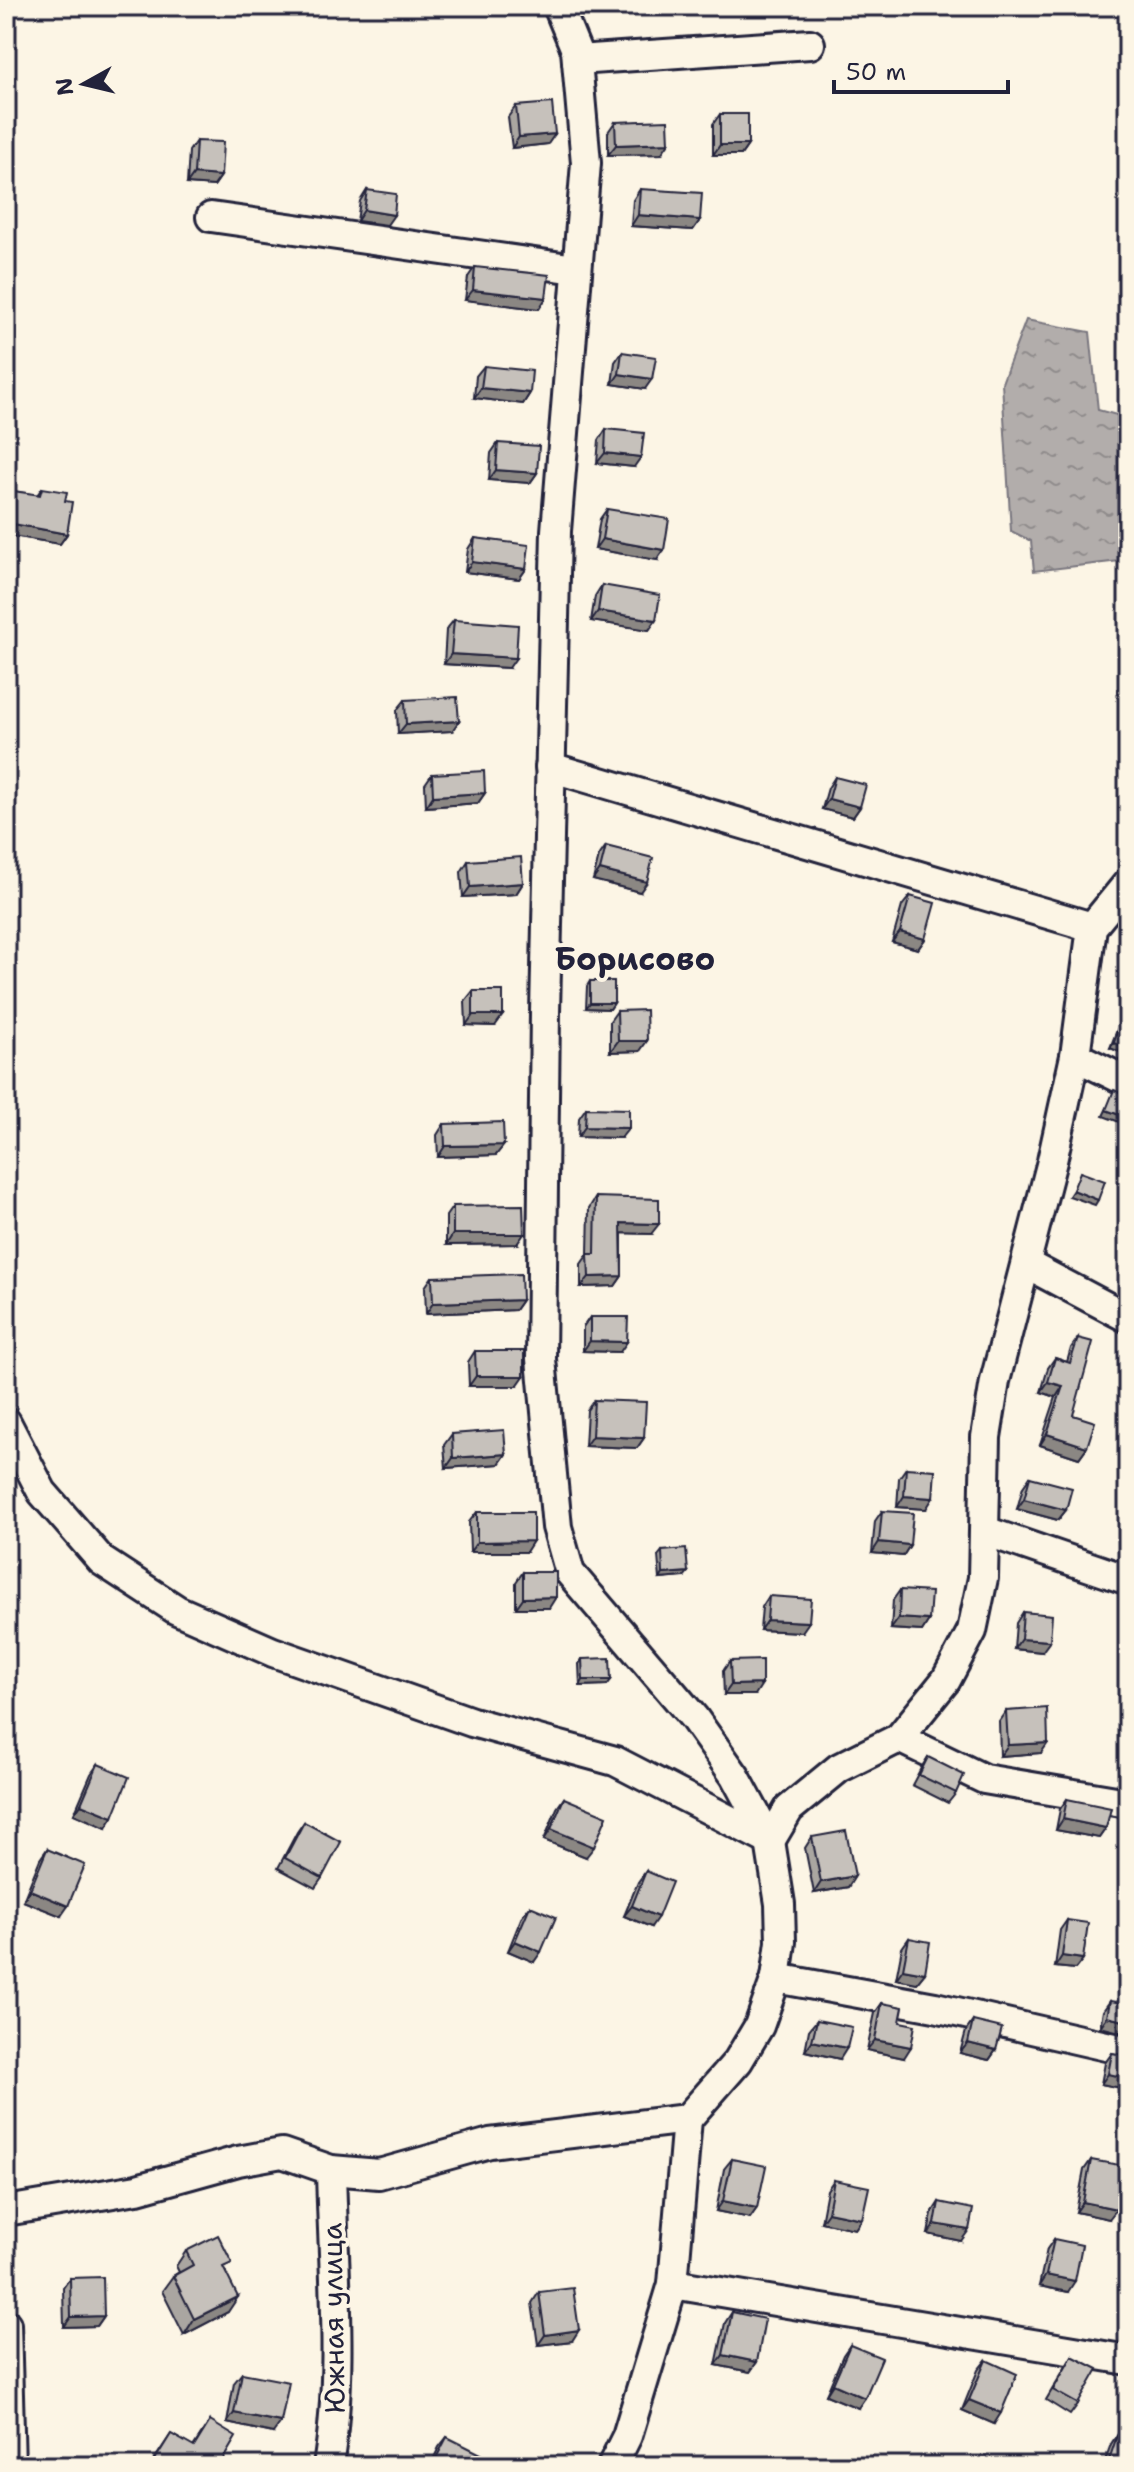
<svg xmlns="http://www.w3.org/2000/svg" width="1134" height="2472" font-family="'Shantell Sans',sans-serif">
	<defs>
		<pattern id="water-ripples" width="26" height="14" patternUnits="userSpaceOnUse" patternTransform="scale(2)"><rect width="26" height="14" fill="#b2adab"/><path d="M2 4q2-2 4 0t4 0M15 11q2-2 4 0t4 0" fill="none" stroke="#908c8c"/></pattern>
	</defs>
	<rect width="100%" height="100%" fill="#fcf5e5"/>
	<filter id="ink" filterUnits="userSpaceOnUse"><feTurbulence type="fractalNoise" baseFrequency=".0125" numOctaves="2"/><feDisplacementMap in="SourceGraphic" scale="16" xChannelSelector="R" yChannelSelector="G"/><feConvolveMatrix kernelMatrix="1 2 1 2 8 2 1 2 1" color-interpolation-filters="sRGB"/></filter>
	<g filter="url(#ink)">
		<polygon fill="url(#water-ripples)" stroke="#78757e" stroke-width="2" points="1026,320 1090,332 1098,410 1128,418 1128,560 1034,571 1031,541 1011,531 1002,383"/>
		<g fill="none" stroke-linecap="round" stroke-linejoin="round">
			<g stroke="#22223b" stroke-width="34">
				<g id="minor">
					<polyline points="577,60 810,44"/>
					<polyline points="211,217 576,269"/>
					<polyline points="550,767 1092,927"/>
					<polyline points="1075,1056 1128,1082"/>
					<polyline points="1026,1264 1128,1318"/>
					<polyline points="6,1422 42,1492 102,1561 177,1610 273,1652 472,1722 615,1761 770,1841 789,1809 839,1768 899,1738 946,1680 972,1631 983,1578 986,1437 995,1381 1052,1161 1075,1056 1092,927 1128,883"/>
					<polyline points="985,1531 1128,1580"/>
					<polyline points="899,1738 984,1779 1128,1803"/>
					<polyline points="776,1978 935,2007 1128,2051"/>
					<polyline points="6,2211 137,2189 238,2161 282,2153 331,2170 379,2174 490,2143 687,2119 738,2061 759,2026 776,1978 781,1942 780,1904 770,1841 735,1776 694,1718 570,1573 557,1527 541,1359 545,1012 556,531 586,163 576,50 558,6"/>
					<polyline points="673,2284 1128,2360"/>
					<polyline points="6,2324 10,2466"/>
					<path d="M328,2466C344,2370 333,2268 331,2170"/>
					<polyline points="612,2466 627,2436 673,2284 687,2119"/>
				</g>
			</g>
			<use href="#minor" stroke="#fcf5e5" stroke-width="28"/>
		</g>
		<g fill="#aaa6a1" stroke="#22223b" stroke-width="2">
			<polygon points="516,106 548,144 512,148 508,117"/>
			<polygon points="720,114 748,145 741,155 713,155 713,124"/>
			<polygon points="615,122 661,154 608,155 608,132"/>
			<polygon points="196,141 221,176 214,186 187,184 189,151"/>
			<polygon points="640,189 700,220 693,230 631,226 633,200"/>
			<polygon points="367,190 387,225 357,221 360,201"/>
			<polygon points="475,267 546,298 539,309 465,300 468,277"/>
			<polygon points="622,352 645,389 612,384 615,362"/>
			<polygon points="484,366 530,393 523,404 474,398 476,376"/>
			<polygon points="606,429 634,467 597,463 599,440"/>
			<polygon points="498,443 537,473 530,483 489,480 491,453"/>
			<polygon points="42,488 65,501 67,534 60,544 6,535 6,501 13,491 37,495"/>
			<polygon points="607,509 657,560 595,549 600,519"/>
			<polygon points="475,538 526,569 519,579 465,572 468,549"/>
			<polygon points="602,585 656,620 649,630 591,621 595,596"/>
			<polygon points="454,620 509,668 444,664 446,630"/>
			<polygon points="405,700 452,731 398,734 397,710"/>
			<polygon points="432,774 485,793 478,803 426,807 425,784"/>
			<polygon points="835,777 860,807 853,817 822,809 828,788"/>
			<polygon points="606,846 640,892 593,880 599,856"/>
			<polygon points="468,861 523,883 516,894 463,897 461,872"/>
			<polygon points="910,896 925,939 918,949 892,942 902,906"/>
			<polygon points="590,981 614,1003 610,1009 586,1008 587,986"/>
			<polygon points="473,991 495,1026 466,1025 465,1001"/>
			<polygon points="617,1011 640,1051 610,1052 610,1021"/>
			<polygon points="1123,1017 1128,1018 1128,1055 1110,1048 1120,1022"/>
			<polygon points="586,1108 621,1138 578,1137 579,1118"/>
			<polygon points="444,1124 504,1145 496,1155 438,1157 437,1135"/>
			<polygon points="596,1197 651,1234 622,1233 622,1276 615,1286 581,1287 581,1264 588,1254 589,1208"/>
			<polygon points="453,1206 517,1244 446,1245 446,1216"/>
			<polygon points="432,1277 522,1300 515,1310 426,1314 425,1287"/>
			<polygon points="590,1317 620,1352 583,1351 583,1327"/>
			<polygon points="1078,1338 1073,1415 1087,1447 1079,1458 1040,1445 1056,1397 1041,1392 1048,1368 1055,1358 1067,1362 1071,1348"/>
			<polygon points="1128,1340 1128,1354 1122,1351"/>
			<polygon points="475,1351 517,1386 469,1386 468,1362"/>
			<polygon points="594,1400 644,1438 637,1448 585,1446 587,1410"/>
			<polygon points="452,1434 506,1454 499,1464 446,1468 444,1445"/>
			<polygon points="906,1468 926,1509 897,1507 899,1478"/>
			<polygon points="1030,1477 1066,1510 1058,1520 1017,1509 1023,1487"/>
			<polygon points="882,1511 910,1545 903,1556 872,1553 875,1521"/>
			<polygon points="477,1512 526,1552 470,1552 469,1522"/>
			<polygon points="662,1551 684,1577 660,1579 658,1556"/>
			<polygon points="523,1572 549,1608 516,1608 516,1582"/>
			<polygon points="900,1590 929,1620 922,1631 891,1629 893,1600"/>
			<polygon points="769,1596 802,1632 760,1630 762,1607"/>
			<polygon points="1023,1612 1042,1652 1014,1649 1016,1623"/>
			<polygon points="582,1659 611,1680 607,1685 580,1686 579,1664"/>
			<polygon points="730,1661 755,1695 724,1695 723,1671"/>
			<polygon points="1006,1711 1041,1753 1000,1756 999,1721"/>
			<polygon points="928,1757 956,1793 948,1803 912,1785 921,1768"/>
			<polygon points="98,1764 106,1828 74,1814 91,1774"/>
			<polygon points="564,1798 586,1857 544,1840 557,1808"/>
			<polygon points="1067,1799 1106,1828 1099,1838 1056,1830 1060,1809"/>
			<polygon points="304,1822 322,1878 315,1888 278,1868 297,1832"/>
			<polygon points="812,1837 855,1876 848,1887 814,1893 805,1848"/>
			<polygon points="47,1849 61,1916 23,1901 40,1859"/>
			<polygon points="646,1871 651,1927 624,1916 638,1882"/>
			<polygon points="530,1906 534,1962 508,1951 522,1916"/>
			<polygon points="1067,1920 1083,1959 1075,1969 1055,1967 1060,1930"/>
			<polygon points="909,1938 925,1973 917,1983 896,1979 902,1948"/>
			<polygon points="1110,2001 1124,2033 1100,2027 1103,2011"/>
			<polygon points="882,2003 904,2058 867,2050 875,2013"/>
			<polygon points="817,2020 840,2059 805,2051 809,2030"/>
			<polygon points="973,2021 996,2050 989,2060 960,2053 966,2031"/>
			<polygon points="1112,2053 1128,2056 1128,2086 1126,2089 1101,2084 1105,2063"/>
			<polygon points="732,2159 757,2208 750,2218 716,2211 724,2169"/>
			<polygon points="1091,2160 1109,2219 1076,2212 1084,2170"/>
			<polygon points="834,2180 862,2219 855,2229 821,2222 827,2190"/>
			<polygon points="939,2202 961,2241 928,2234 932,2213"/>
			<polygon points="1054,2239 1068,2292 1039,2286 1047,2249"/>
			<polygon points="186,2251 226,2272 228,2312 184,2335 162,2291 173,2276 179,2272 176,2266"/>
			<polygon points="70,2278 104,2316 97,2326 64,2327 63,2288"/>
			<polygon points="539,2292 572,2341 538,2345 532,2303"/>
			<polygon points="732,2312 757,2362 750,2372 716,2365 725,2323"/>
			<polygon points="850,2345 858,2408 826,2395 843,2355"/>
			<polygon points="1072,2356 1078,2404 1070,2415 1046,2400"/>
			<polygon points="986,2360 994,2424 962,2410 978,2370"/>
			<polygon points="242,2373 273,2433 227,2423 234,2383"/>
			<polygon points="210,2421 219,2466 150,2466 171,2434 193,2447"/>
			<polygon points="1118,2433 1128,2466 1103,2466 1111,2444"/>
			<polygon points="447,2437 480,2466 430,2466 439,2447"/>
		</g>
		<g fill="#8b8783" stroke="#22223b" stroke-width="2">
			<polygon points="555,134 548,144 512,148 519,137"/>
			<polygon points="669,143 661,154 608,155 616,145"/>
			<polygon points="720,145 748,145 741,155 713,155"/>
			<polygon points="194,174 221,176 214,186 187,184"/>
			<polygon points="364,210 394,215 387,225 357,221"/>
			<polygon points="638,215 700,220 693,230 631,226"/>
			<polygon points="473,290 546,298 539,309 465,300"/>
			<polygon points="619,374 652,379 645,389 612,384"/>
			<polygon points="481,388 530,393 523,404 474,398"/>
			<polygon points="605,453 641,457 634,467 597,463"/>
			<polygon points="496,470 537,473 530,483 489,480"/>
			<polygon points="8,523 67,534 60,544 6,535 6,526"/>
			<polygon points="602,539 664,550 657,560 595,549"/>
			<polygon points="472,562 526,569 519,579 465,572"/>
			<polygon points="598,611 656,620 649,630 591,621"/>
			<polygon points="451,654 516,658 509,668 444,664"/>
			<polygon points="459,721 452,731 398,734 406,724"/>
			<polygon points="485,793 478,803 426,807 433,796"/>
			<polygon points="829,799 860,807 853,817 822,809"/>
			<polygon points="600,870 647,882 640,892 593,880"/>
			<polygon points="523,883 516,894 463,897 470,887"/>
			<polygon points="900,932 925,939 918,949 892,942"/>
			<polygon points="590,1003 614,1003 610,1009 586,1008"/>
			<polygon points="473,1015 503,1015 495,1026 466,1025"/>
			<polygon points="618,1041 647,1041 640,1051 610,1052"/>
			<polygon points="1114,1043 1128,1048 1128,1055 1110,1048"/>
			<polygon points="1106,1110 1128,1118 1128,1120 1125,1124 1103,1116"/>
			<polygon points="585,1127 629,1128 621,1138 578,1137"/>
			<polygon points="504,1145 496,1155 438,1157 445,1146"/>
			<polygon points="1073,1190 1098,1200 1095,1205 1069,1196"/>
			<polygon points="621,1223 659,1224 651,1234 614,1233"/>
			<polygon points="453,1234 524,1234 517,1244 446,1245"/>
			<polygon points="622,1276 615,1286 581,1287 589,1277"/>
			<polygon points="522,1300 515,1310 426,1314 433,1303"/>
			<polygon points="590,1341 627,1342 620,1352 583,1351"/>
			<polygon points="476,1376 524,1376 517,1386 469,1386"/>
			<polygon points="1048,1382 1063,1386 1056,1397 1041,1392"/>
			<polygon points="1047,1434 1087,1447 1079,1458 1040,1445"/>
			<polygon points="592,1436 644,1438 637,1448 585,1446"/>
			<polygon points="506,1454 499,1464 446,1468 453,1458"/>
			<polygon points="904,1496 933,1498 926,1509 897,1507"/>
			<polygon points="1024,1499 1066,1510 1058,1520 1017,1509"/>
			<polygon points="533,1541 526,1552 470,1552 477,1542"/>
			<polygon points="879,1542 910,1545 903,1556 872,1553"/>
			<polygon points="688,1572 684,1577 660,1579 663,1574"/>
			<polygon points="556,1597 549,1608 516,1608 523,1598"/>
			<polygon points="899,1618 929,1620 922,1631 891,1629"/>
			<polygon points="767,1620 809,1622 802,1632 760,1630"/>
			<polygon points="1021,1639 1050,1641 1042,1652 1014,1649"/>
			<polygon points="583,1680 611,1680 607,1685 580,1686"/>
			<polygon points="762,1684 755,1695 724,1695 731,1685"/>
			<polygon points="1048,1743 1041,1753 1000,1756 1008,1745"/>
			<polygon points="81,1804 113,1817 106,1828 74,1814"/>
			<polygon points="1063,1819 1106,1828 1099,1838 1056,1830"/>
			<polygon points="551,1829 594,1847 586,1857 544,1840"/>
			<polygon points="855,1876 848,1887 814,1893 821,1882"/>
			<polygon points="30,1890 68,1906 61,1916 23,1901"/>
			<polygon points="632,1906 658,1917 651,1927 624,1916"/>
			<polygon points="515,1941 541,1952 534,1962 508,1951"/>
			<polygon points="1062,1956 1083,1959 1075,1969 1055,1967"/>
			<polygon points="903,1969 925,1973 917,1983 896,1979"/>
			<polygon points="1107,2017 1128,2022 1128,2027 1124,2033 1100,2027"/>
			<polygon points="875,2040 911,2047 904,2058 867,2050"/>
			<polygon points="812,2041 847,2048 840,2059 805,2051"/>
			<polygon points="968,2043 996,2050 989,2060 960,2053"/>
			<polygon points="1108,2074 1128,2078 1128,2086 1126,2089 1101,2084"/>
			<polygon points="723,2201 757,2208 750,2218 716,2211"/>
			<polygon points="1083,2202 1117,2209 1109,2219 1076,2212"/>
			<polygon points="828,2212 862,2219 855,2229 821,2222"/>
			<polygon points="935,2224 969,2230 961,2241 928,2234"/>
			<polygon points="1046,2275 1075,2281 1068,2292 1039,2286"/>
			<polygon points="238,2297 228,2312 184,2335 194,2319"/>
			<polygon points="104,2316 97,2326 64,2327 71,2317"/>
			<polygon points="579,2330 572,2341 538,2345 545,2335"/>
			<polygon points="723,2355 757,2362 750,2372 716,2365"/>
			<polygon points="833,2384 865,2398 858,2408 826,2395"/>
			<polygon points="969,2400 1001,2413 994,2424 962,2410"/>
			<polygon points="234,2413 281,2422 273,2433 227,2423"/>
		</g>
		<g fill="#c6c1bb" stroke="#22223b" stroke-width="2">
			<polygon points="552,103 555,134 519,137 516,106"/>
			<rect x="720" y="114" width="28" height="31"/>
			<polygon points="668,120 669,143 616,145 615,122"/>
			<polygon points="196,141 223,142 221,176 194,174"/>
			<polygon points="640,189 702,193 700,220 638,215"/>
			<polygon points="367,190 396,194 394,215 364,210"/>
			<polygon points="475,267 549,275 546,298 473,290"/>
			<polygon points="622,352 656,357 652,379 619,374"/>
			<polygon points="484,366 532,371 530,393 481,388"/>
			<polygon points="606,429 644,433 641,457 605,453"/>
			<polygon points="498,443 539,446 537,473 496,470"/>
			<polygon points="42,488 67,492 65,501 72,502 67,534 8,523 13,491 40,495"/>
			<polygon points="607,509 669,519 664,550 602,539"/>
			<polygon points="475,538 529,545 526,569 472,562"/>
			<polygon points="602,585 660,595 656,620 598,611"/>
			<polygon points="454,620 518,625 516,658 451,654"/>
			<polygon points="457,697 459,721 406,724 405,700"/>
			<polygon points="484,771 485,793 433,796 432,774"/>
			<polygon points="835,777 866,785 860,807 829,799"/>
			<polygon points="606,846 653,858 647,882 600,870"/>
			<polygon points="521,857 523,883 470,887 468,861"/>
			<polygon points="910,896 935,903 925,939 900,932"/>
			<rect x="590" y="981" width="24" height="22"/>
			<rect x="473" y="991" width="30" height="24"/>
			<polygon points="646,1010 647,1041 618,1041 617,1011"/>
			<polygon points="1123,1017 1128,1018 1128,1048 1114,1043"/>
			<polygon points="1114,1090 1128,1096 1128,1118 1106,1110"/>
			<polygon points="586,1108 629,1109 629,1128 585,1127"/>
			<polygon points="503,1122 504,1145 445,1146 444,1124"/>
			<polygon points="1080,1172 1105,1181 1098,1200 1073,1190"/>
			<polygon points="596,1197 659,1199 659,1224 621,1223 622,1276 589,1277 588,1254 595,1254"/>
			<polygon points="523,1205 524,1234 453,1234 453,1206"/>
			<polygon points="521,1274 522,1300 433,1303 432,1277"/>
			<polygon points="590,1317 628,1317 627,1342 590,1341"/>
			<polygon points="1078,1338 1093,1342 1073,1415 1095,1422 1087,1447 1047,1434 1063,1386 1048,1382 1055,1358 1070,1363"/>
			<polygon points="475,1351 524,1351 524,1376 476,1376"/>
			<polygon points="594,1400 646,1402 644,1438 592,1436"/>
			<polygon points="504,1430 506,1454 453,1458 452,1434"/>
			<polygon points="906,1468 935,1470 933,1498 904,1496"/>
			<polygon points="1030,1477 1072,1488 1066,1510 1024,1499"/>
			<polygon points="882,1511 913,1513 910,1545 879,1542"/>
			<polygon points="477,1512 533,1512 533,1541 477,1542"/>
			<polygon points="686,1549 688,1572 663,1574 662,1551"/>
			<polygon points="523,1572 556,1572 556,1597 523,1598"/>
			<polygon points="900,1590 931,1592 929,1620 899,1618"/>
			<polygon points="769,1596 811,1599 809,1622 767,1620"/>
			<polygon points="1023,1612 1052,1615 1050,1641 1021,1639"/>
			<polygon points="610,1658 611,1680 583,1680 582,1659"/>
			<polygon points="762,1660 762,1684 731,1685 730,1661"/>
			<polygon points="1047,1708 1048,1743 1008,1745 1006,1711"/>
			<polygon points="928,1757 964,1775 956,1793 919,1775"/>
			<polygon points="98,1764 129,1777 113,1817 81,1804"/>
			<polygon points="564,1798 607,1816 594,1847 551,1829"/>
			<polygon points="1067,1799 1111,1808 1106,1828 1063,1819"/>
			<polygon points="304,1822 341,1842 322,1878 285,1858"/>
			<polygon points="846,1831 855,1876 821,1882 812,1837"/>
			<polygon points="47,1849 85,1865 68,1906 30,1890"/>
			<polygon points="646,1871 672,1882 658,1917 632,1906"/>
			<polygon points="530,1906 556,1917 541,1952 515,1941"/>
			<polygon points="1067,1920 1088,1923 1083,1959 1062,1956"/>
			<polygon points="909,1938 930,1942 925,1973 903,1969"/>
			<polygon points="1110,2001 1128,2004 1128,2022 1107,2017"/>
			<polygon points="882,2003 903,2007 900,2022 915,2025 911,2047 875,2040"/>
			<polygon points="817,2020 852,2027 847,2048 812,2041"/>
			<polygon points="973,2021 1002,2028 996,2050 968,2043"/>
			<polygon points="1112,2053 1128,2056 1128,2078 1108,2074"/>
			<polygon points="732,2159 766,2166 757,2208 723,2201"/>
			<polygon points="1091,2160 1125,2166 1117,2209 1083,2202"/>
			<polygon points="834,2180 869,2187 862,2219 828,2212"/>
			<polygon points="939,2202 973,2209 969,2230 935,2224"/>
			<polygon points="218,2235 232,2263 223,2267 238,2297 194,2319 173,2276 193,2265 186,2251"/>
			<polygon points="1054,2239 1082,2245 1075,2281 1046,2275"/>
			<polygon points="103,2277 104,2316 71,2317 70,2278"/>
			<polygon points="573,2288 579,2330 545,2335 539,2292"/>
			<polygon points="732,2312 765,2319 757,2362 723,2355"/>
			<polygon points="850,2345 882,2358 865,2398 833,2384"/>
			<polygon points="1072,2356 1098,2369 1078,2404 1053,2390"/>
			<polygon points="986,2360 1017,2374 1001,2413 969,2400"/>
			<polygon points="242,2373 289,2382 281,2422 234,2413"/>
			<polygon points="210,2421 236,2437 219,2466 151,2466 171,2434 194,2447"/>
			<polygon points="1118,2433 1128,2437 1128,2466 1107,2466"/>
			<polygon points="447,2437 485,2456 480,2466 432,2466"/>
		</g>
	</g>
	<g text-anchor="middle" stroke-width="8" stroke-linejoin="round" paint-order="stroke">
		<g font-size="28" fill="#22223b" stroke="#fcf5e5">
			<text transform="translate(333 2318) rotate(-91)" y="10">Южная улица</text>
		</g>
		<g font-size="32" font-weight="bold" fill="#22223b" stroke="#fcf5e5">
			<text x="635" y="970">Борисово</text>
		</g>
	</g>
	<rect width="1134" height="2472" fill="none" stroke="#fcf5e5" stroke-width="32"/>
	<rect x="16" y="16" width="1102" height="2440" fill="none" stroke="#22223b" stroke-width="3" filter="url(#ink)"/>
	<g transform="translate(84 84) rotate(262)" stroke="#fcf5e5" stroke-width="6" paint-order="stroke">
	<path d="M0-6L14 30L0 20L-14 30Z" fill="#22223b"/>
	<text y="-12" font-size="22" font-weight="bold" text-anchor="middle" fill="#22223b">N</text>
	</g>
	<path d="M834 80v12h174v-12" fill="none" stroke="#22223b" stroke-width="4"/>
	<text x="846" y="80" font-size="24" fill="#22223b" stroke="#fcf5e5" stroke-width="6" paint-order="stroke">50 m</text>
</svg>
